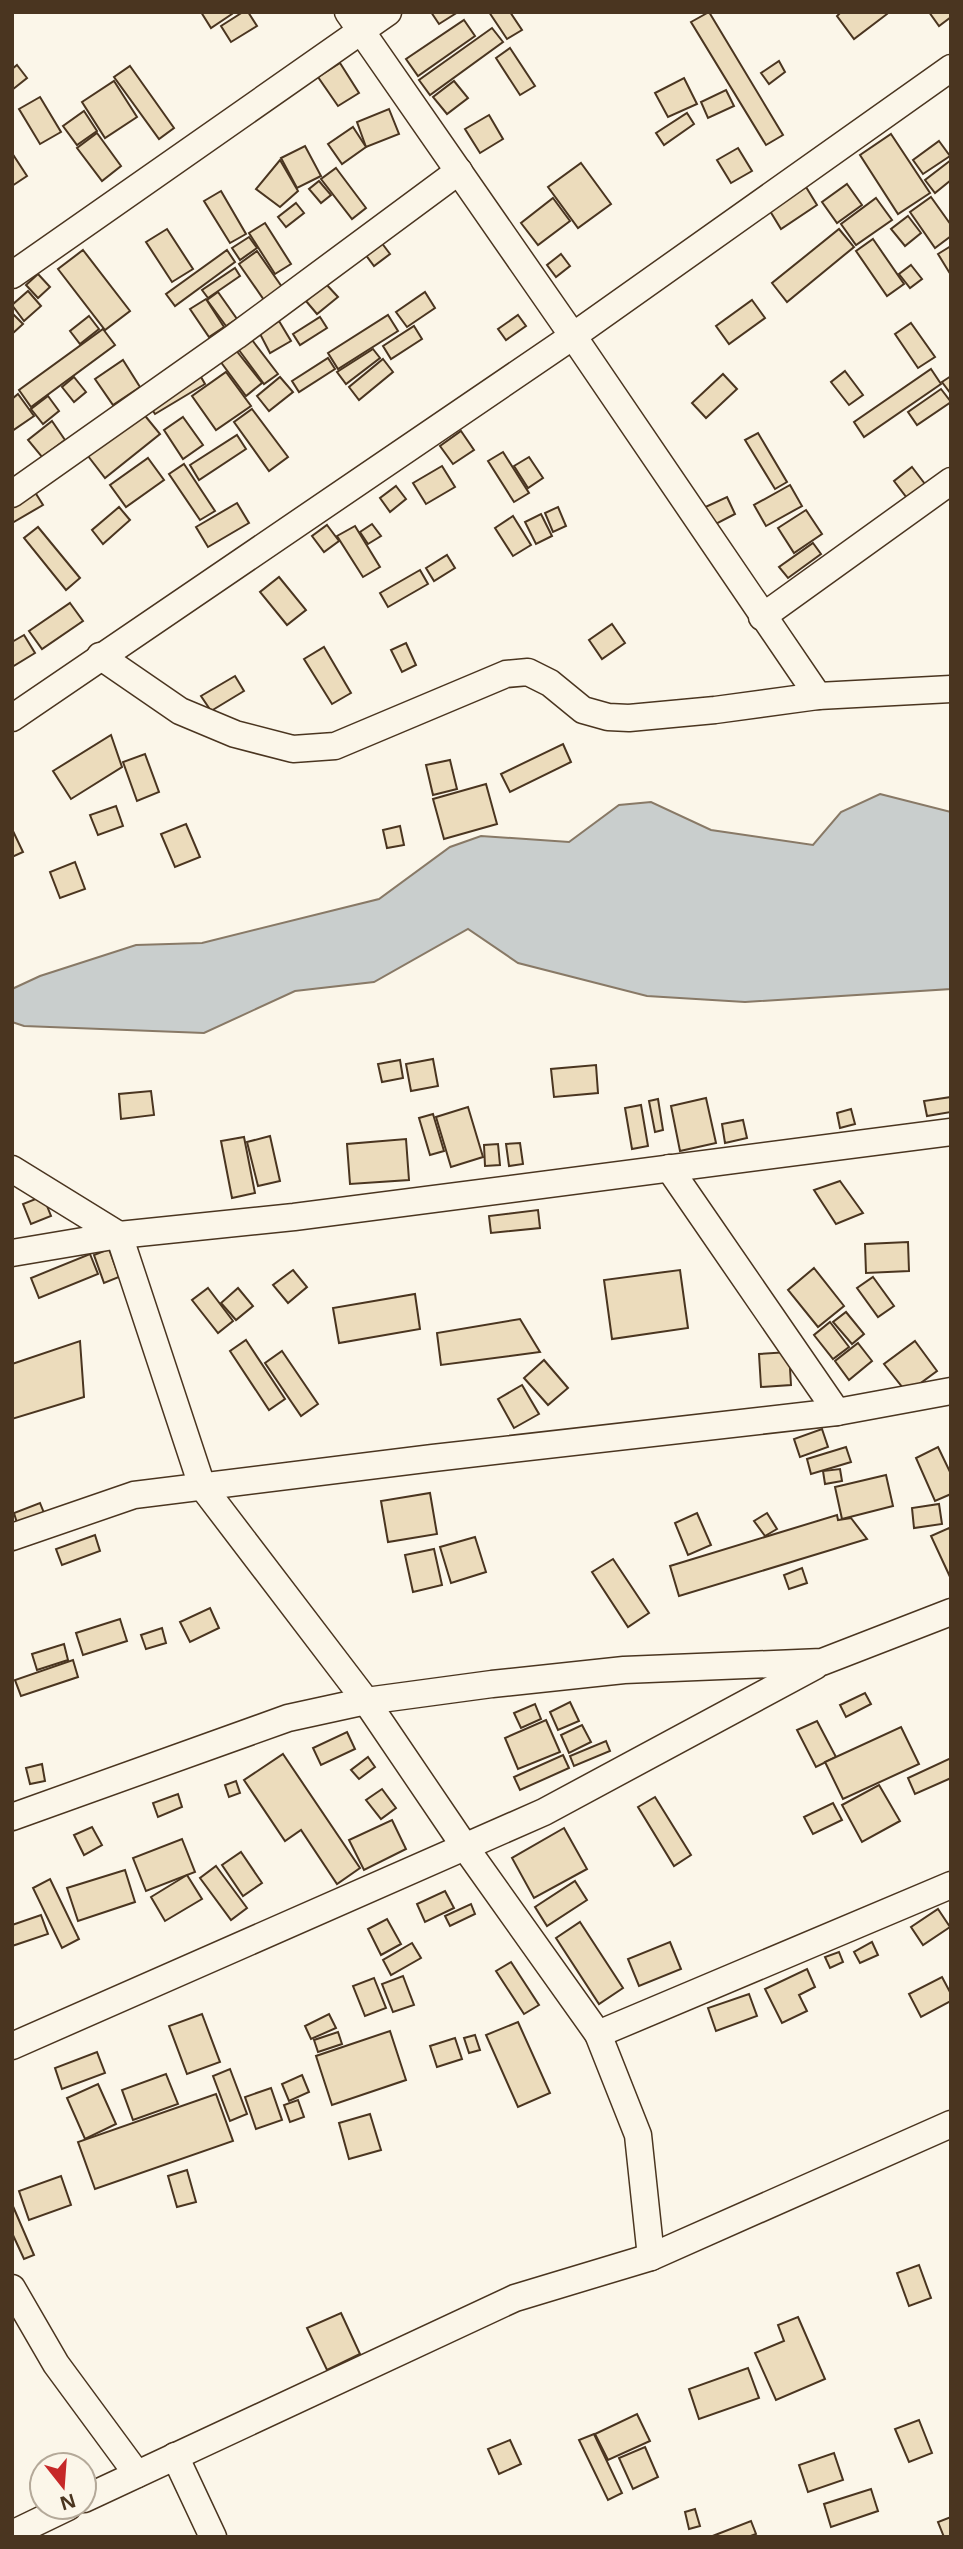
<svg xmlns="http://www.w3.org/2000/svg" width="963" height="2549" font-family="'Open Sans',sans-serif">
	<rect width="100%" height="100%" fill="#fbf6e9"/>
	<polygon fill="#c9cecd" stroke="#887966" stroke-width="2" points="880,794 951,812 951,989 745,1002 647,996 518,963 468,929 374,982 295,991 204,1033 24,1026 12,1022 12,989 40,976 136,945 202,943 379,899 450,847 481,836 569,842 619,805 651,802 711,830 813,845 841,812"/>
	<g fill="#ecdcbc" stroke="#4a3520" stroke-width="2">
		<polygon points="201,12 231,12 232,14 211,28"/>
		<polygon points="243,12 248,12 257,26 231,42 221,26"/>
		<polygon points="431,12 458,12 439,24"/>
		<polygon points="489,12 510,12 522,30 507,39"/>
		<polygon points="709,12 783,135 766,145 691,22"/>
		<polygon points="841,12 886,12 887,14 854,39 837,16"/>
		<polygon points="929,12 951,12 951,17 939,26"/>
		<polygon points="464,20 475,36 418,76 406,59"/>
		<polygon points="492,28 503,42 430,95 419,80"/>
		<polygon points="510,48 535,86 520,95 496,58"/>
		<polygon points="779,61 785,72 769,84 761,73"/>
		<polygon points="340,63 359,93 338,106 318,77"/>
		<polygon points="17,65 27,78 12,90 12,69"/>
		<polygon points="130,66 174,128 159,139 114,77"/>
		<polygon points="684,78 697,104 668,117 655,93"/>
		<polygon points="114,81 137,117 105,138 82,102"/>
		<polygon points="454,81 468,98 447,114 433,97"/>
		<polygon points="726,90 734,106 708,118 701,102"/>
		<polygon points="40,97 61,132 40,144 19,109"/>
		<polygon points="389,109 399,134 366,147 357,122"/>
		<polygon points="84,111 97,131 77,145 63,126"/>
		<polygon points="687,113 694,124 664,145 656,133"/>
		<polygon points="489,115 503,139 480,153 465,129"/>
		<polygon points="353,127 366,147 342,164 328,144"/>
		<polygon points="97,133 121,166 102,181 77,148"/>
		<polygon points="891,134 930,193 898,214 860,155"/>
		<polygon points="939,141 950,156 923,174 913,160"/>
		<polygon points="305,146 321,176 297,188 281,158"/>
		<polygon points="738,148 752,171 731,183 717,160"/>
		<polygon points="12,153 27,176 12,186"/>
		<polygon points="280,160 298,191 280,207 256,189"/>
		<polygon points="951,160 951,180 935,193 925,180"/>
		<polygon points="581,163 611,204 578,228 548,187"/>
		<polygon points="336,168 366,208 352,219 321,179"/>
		<polygon points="319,181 331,195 321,203 309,189"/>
		<polygon points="847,184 862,205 837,223 822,202"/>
		<polygon points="806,187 817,205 781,229 770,211"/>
		<polygon points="221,191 246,234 230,243 204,201"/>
		<polygon points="931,197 951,225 951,236 935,248 910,212"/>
		<polygon points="553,198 570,221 538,245 521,223"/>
		<polygon points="876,198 892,220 856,245 841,224"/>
		<polygon points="296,203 304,213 286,227 278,217"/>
		<polygon points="908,216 921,233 905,246 891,229"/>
		<polygon points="265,223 291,264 275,274 249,233"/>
		<polygon points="167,229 193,269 172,282 146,242"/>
		<polygon points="839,229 854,247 787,302 772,283"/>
		<polygon points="249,237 257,248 240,260 232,248"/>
		<polygon points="378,238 390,254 374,266 362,250"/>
		<polygon points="873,239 904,284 887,296 856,251"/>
		<polygon points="951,246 951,270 949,272 938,254"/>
		<polygon points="83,250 130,311 105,330 58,269"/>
		<polygon points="227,250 235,262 175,306 166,294"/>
		<polygon points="257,251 282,287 264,300 239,264"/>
		<polygon points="561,254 570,266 556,277 547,265"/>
		<polygon points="911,265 922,279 910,288 899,274"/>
		<polygon points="235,268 240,276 208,298 202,290"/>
		<polygon points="38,274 50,287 38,298 26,285"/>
		<polygon points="326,284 338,297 317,314 306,301"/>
		<polygon points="28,291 41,306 24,321 12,305"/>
		<polygon points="218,292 237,319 226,326 207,300"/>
		<polygon points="425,292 435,308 407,327 396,312"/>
		<polygon points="206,299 224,327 209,337 190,309"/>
		<polygon points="752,300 765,318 729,344 716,326"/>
		<polygon points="12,313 23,324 12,334"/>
		<polygon points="388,315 398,331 338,369 328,353"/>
		<polygon points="518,315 526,326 506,340 498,329"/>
		<polygon points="89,316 99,329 80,344 70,331"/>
		<polygon points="320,317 327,328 300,345 293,334"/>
		<polygon points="279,321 291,341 270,353 259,332"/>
		<polygon points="911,323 935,357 918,368 895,334"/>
		<polygon points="414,326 422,339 391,359 383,346"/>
		<polygon points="103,329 115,345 31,407 19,390"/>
		<polygon points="249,336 278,374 264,384 236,346"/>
		<polygon points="235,349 262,383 246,396 220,361"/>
		<polygon points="373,349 380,358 346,384 337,372"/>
		<polygon points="328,358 335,369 299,392 292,381"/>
		<polygon points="383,359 393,372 359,400 349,387"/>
		<polygon points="123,360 140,387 113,405 95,379"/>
		<polygon points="931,369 941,384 864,437 854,422"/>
		<polygon points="197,370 205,384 155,414 146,400"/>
		<polygon points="845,371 863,395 849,405 831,382"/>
		<polygon points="226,372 251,406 216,430 192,396"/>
		<polygon points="723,374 737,389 706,418 692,403"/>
		<polygon points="951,376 951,394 942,382"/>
		<polygon points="74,377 86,392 74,402 62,387"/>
		<polygon points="280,377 293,392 269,411 257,396"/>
		<polygon points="941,389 951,402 917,425 908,412"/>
		<polygon points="18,394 34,416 12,431 12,399"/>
		<polygon points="48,396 59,411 43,424 31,409"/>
		<polygon points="252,409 288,457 269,471 234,422"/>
		<polygon points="142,412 160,434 105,478 88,456"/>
		<polygon points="183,417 203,445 183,459 164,430"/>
		<polygon points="52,421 65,440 42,457 28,440"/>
		<polygon points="461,431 474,450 453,464 440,446"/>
		<polygon points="758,433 787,482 775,489 745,440"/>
		<polygon points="237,435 246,449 199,480 190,465"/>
		<polygon points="503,452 529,493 514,502 488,461"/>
		<polygon points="529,457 543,478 528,488 514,466"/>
		<polygon points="148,458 164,480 126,507 110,485"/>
		<polygon points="184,464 215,511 200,520 169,474"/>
		<polygon points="442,466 455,487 426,504 413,483"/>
		<polygon points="912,467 925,484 907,498 894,481"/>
		<polygon points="790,485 802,506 766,526 754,505"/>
		<polygon points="396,486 406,499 390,512 380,498"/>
		<polygon points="33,489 43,505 12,523 12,501"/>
		<polygon points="727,497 735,514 710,527 701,509"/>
		<polygon points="237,503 249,523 208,547 196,527"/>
		<polygon points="119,507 130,520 103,544 92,530"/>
		<polygon points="558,507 566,526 553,532 545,513"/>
		<polygon points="806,510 822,534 794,553 778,528"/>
		<polygon points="541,514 552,536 536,544 525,522"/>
		<polygon points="513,516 531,545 513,556 495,528"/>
		<polygon points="372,524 381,536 368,544 360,532"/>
		<polygon points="327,525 339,541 324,552 312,536"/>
		<polygon points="355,526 380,567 363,577 337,536"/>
		<polygon points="38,527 80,578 66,590 24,538"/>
		<polygon points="813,543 821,554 788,578 779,567"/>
		<polygon points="447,555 455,568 434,581 426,568"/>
		<polygon points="420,570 428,584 388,607 380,593"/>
		<polygon points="279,577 306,610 287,625 260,592"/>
		<polygon points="70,603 83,621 42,649 29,631"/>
		<polygon points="612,624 625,643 602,659 589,640"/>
		<polygon points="24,635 35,653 12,667 12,642"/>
		<polygon points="406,643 416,665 402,672 391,650"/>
		<polygon points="324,647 351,693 332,704 304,659"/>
		<polygon points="235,676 244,691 211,711 201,696"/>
		<polygon points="111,735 122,767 71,799 53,771"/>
		<polygon points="563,744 571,762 510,792 501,774"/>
		<polygon points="145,754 159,792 137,801 123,762"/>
		<polygon points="450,760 457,789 433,795 426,765"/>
		<polygon points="486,784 497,824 444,839 433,799"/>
		<polygon points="116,806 123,826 98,835 90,815"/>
		<polygon points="186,824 200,857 175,867 161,834"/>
		<polygon points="400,826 404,845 387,848 383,830"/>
		<polygon points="12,829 23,852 12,857"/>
		<polygon points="75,862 85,889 60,898 50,872"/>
		<polygon points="433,1059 438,1086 411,1091 406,1064"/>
		<polygon points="400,1060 403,1078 382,1082 378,1064"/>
		<polygon points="596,1065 598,1093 554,1097 551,1069"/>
		<polygon points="151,1091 154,1115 121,1119 119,1094"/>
		<polygon points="951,1097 951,1112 927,1116 924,1101"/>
		<polygon points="706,1098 716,1143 680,1151 671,1106"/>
		<polygon points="658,1099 663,1130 655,1132 649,1101"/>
		<polygon points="641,1105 648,1146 632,1149 625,1108"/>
		<polygon points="468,1107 483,1157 451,1167 436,1117"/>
		<polygon points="851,1109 855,1124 840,1128 837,1113"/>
		<polygon points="433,1114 444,1151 430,1155 419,1118"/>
		<polygon points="743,1120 747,1138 725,1143 722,1124"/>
		<polygon points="270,1136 280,1181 258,1186 247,1142"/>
		<polygon points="244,1137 255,1193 232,1198 221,1141"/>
		<polygon points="406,1139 409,1180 350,1184 347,1144"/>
		<polygon points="520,1143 523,1164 509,1166 506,1144"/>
		<polygon points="498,1144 500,1165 485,1166 484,1145"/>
		<polygon points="840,1181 863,1213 836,1224 814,1190"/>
		<polygon points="43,1196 51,1216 31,1224 23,1204"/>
		<polygon points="538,1210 540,1228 491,1233 489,1216"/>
		<polygon points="908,1242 909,1271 866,1273 865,1244"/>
		<polygon points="109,1249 119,1277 104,1283 94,1255"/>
		<polygon points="90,1254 98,1274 39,1298 31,1278"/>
		<polygon points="814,1268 844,1306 818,1327 788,1290"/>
		<polygon points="293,1270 307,1287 288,1303 273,1285"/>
		<polygon points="680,1270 688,1328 612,1339 604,1280"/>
		<polygon points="873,1277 894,1306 878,1317 857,1288"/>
		<polygon points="208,1288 233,1321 218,1333 192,1300"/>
		<polygon points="238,1288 253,1306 236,1320 221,1303"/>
		<polygon points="415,1294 420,1329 339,1343 333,1308"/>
		<polygon points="846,1312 864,1334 852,1344 833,1322"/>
		<polygon points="520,1319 540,1352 441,1365 437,1333"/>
		<polygon points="830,1322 849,1347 833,1359 814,1335"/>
		<polygon points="246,1340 285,1399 269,1410 230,1351"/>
		<polygon points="80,1341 84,1397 12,1419 12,1364"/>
		<polygon points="915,1341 937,1371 907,1393 884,1364"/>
		<polygon points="858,1343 872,1361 849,1380 835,1361"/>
		<polygon points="282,1351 318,1404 301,1416 265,1363"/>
		<polygon points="789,1352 791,1385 761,1387 759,1354"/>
		<polygon points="544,1360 568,1388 548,1405 524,1378"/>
		<polygon points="522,1385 539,1414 514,1428 498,1399"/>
		<polygon points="822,1429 828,1447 800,1457 794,1439"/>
		<polygon points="846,1447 851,1462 811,1474 807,1459"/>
		<polygon points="938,1447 951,1474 951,1494 935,1501 916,1458"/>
		<polygon points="840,1469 842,1481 825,1484 823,1471"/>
		<polygon points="886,1475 893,1506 842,1519 835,1487"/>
		<polygon points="430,1493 437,1534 388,1542 381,1501"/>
		<polygon points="40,1503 44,1513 17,1523 14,1513"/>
		<polygon points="939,1504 942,1524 914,1528 912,1508"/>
		<polygon points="697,1513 711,1545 688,1555 675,1523"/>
		<polygon points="767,1513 777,1529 765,1536 754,1521"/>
		<polygon points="837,1515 838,1520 851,1518 867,1539 679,1596 670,1566"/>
		<polygon points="949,1528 951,1532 951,1579 931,1536"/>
		<polygon points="95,1535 100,1551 62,1565 56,1549"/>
		<polygon points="475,1537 486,1572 451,1583 440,1547"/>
		<polygon points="434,1549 442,1585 413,1592 405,1555"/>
		<polygon points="613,1559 649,1613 628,1627 592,1572"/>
		<polygon points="802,1568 807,1583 789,1589 784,1575"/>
		<polygon points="210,1608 219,1628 190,1642 180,1622"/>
		<polygon points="120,1619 127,1641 83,1655 76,1633"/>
		<polygon points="162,1628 166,1643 146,1649 141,1635"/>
		<polygon points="64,1644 68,1660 37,1670 32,1654"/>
		<polygon points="73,1660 78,1677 21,1696 15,1680"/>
		<polygon points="865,1693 871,1704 846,1717 840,1705"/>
		<polygon points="570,1702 579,1721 558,1730 550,1712"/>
		<polygon points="535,1704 541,1719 521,1728 514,1713"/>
		<polygon points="546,1720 560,1752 518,1769 505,1738"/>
		<polygon points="817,1721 836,1757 816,1767 797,1730"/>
		<polygon points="582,1725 591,1742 569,1753 561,1735"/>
		<polygon points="901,1727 919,1764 843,1799 825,1762"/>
		<polygon points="347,1732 355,1749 321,1765 313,1748"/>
		<polygon points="606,1741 610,1751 574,1766 570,1756"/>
		<polygon points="283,1754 360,1868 337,1884 301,1830 285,1841 244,1780"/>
		<polygon points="563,1755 569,1768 520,1790 514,1777"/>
		<polygon points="368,1757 375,1767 359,1779 351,1770"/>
		<polygon points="951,1758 951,1778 915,1794 908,1778"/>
		<polygon points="42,1764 45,1781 30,1784 26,1768"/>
		<polygon points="236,1781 240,1793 229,1797 225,1785"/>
		<polygon points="879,1785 900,1821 862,1842 842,1805"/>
		<polygon points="382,1789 396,1808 381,1819 366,1800"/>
		<polygon points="178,1794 182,1807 158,1817 153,1803"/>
		<polygon points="655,1797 691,1855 674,1866 638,1807"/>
		<polygon points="833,1803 842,1820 813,1834 804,1817"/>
		<polygon points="392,1820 406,1849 364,1870 349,1840"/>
		<polygon points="92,1827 102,1845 84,1855 74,1835"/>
		<polygon points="564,1828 587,1869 534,1898 512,1858"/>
		<polygon points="182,1839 195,1872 146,1891 133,1858"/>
		<polygon points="241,1852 262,1883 243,1896 222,1865"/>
		<polygon points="216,1866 247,1908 231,1920 200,1878"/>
		<polygon points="125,1870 135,1902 78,1921 67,1888"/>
		<polygon points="187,1875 202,1899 165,1921 151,1897"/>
		<polygon points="50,1879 79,1939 62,1948 33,1888"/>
		<polygon points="575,1881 587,1900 547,1926 535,1907"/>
		<polygon points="445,1891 454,1908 425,1922 417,1904"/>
		<polygon points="471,1904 475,1914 450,1926 445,1916"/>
		<polygon points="938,1909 950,1927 923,1945 911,1927"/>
		<polygon points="41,1915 48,1934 12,1946 12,1925"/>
		<polygon points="387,1919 401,1944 381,1955 368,1929"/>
		<polygon points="580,1922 623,1988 599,2004 556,1938"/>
		<polygon points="670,1942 681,1969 639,1986 628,1959"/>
		<polygon points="872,1942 878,1955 860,1963 854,1952"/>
		<polygon points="412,1943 421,1958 391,1975 383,1960"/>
		<polygon points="839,1952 843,1962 830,1968 825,1957"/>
		<polygon points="511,1962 539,2005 524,2014 496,1971"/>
		<polygon points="807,1969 815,1987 799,1995 807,2011 782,2023 765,1989"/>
		<polygon points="403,1976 414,2005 393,2012 382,1984"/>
		<polygon points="942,1977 951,1994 951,2001 921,2017 909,1994"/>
		<polygon points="374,1978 386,2008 365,2016 353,1986"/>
		<polygon points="749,1994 757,2016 716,2031 708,2008"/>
		<polygon points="202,2014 220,2062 187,2074 169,2026"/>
		<polygon points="329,2014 336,2028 311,2039 305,2026"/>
		<polygon points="518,2022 550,2093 518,2107 486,2035"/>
		<polygon points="390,2031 406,2080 332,2105 316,2056"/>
		<polygon points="338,2032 342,2044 318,2052 314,2040"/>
		<polygon points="475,2035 480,2050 469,2053 464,2038"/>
		<polygon points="455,2038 462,2059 437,2067 430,2046"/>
		<polygon points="97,2052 105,2073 62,2089 55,2068"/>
		<polygon points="230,2069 247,2114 230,2121 213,2076"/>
		<polygon points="166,2074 178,2104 133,2120 122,2090"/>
		<polygon points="302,2075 309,2092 289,2101 282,2084"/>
		<polygon points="98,2084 116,2124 85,2139 67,2098"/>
		<polygon points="271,2088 282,2120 256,2129 245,2097"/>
		<polygon points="216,2094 233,2141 95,2189 78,2142"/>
		<polygon points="298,2100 304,2117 290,2122 284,2105"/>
		<polygon points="370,2114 381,2150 349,2159 339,2123"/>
		<polygon points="187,2170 196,2202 177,2207 168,2176"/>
		<polygon points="61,2176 71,2205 29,2220 19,2191"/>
		<polygon points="12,2204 34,2255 24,2259 12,2233"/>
		<polygon points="919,2265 931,2298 909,2306 897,2273"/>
		<polygon points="341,2313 360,2354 327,2370 307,2328"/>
		<polygon points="798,2317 825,2379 776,2400 755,2353 784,2341 778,2325"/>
		<polygon points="748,2368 759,2398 699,2419 689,2389"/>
		<polygon points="637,2414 650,2441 608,2460 595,2434"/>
		<polygon points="919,2420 932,2453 909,2462 895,2429"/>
		<polygon points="594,2434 622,2493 608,2500 579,2440"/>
		<polygon points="510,2440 521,2464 499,2474 488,2449"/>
		<polygon points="645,2447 658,2477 633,2489 619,2458"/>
		<polygon points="834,2453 843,2480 808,2492 799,2465"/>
		<polygon points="871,2489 878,2511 831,2527 824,2504"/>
		<polygon points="695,2509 700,2526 689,2529 685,2512"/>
		<polygon points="951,2517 951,2537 944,2537 938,2522"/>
		<polygon points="751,2521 756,2534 748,2537 710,2537"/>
	</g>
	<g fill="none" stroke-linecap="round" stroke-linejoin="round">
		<g stroke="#4a3520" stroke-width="29">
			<g id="minor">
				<polyline points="348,12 573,336 818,696"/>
				<polyline points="12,275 388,12"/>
				<polyline points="12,494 236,336 459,171"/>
				<polyline points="762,617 951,481"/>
				<polyline points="100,656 180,711 235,734 293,749 335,746 506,674 528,672 550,683 583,710 608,717 629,718 715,710 818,696 951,689"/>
				<polyline points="12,718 573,336 951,68"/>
				<polyline points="669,1168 837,1412"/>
				<polyline points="12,1169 119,1235 202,1486 366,1701 465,1847 598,2034 638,2135 651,2257"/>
				<polyline points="12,1253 119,1235 294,1217 951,1132"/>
				<polyline points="12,1537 134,1495 433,1458 837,1412 951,1391"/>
				<polyline points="12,1817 288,1718 366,1701 492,1684 624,1670 822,1662 951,1612"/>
				<polyline points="598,2034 951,1885"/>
				<polyline points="12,2046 544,1812 815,1666"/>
				<polyline points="12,2288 56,2364 137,2474"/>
				<polyline points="175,2456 213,2537"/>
				<polyline points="84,2499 515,2298 651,2257 951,2124"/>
				<polyline points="12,2534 68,2507"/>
			</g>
		</g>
		<use href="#minor" stroke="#fbf6e9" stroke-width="26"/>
	</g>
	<rect width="963" height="2549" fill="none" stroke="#4a3520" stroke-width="28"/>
	<g transform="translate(63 2486) rotate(163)"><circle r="33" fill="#fbf6e9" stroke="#b4a999" stroke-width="2"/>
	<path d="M0-5L12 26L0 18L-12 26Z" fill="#c62828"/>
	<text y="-10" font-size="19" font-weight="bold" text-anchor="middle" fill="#4a3520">N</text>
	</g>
</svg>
